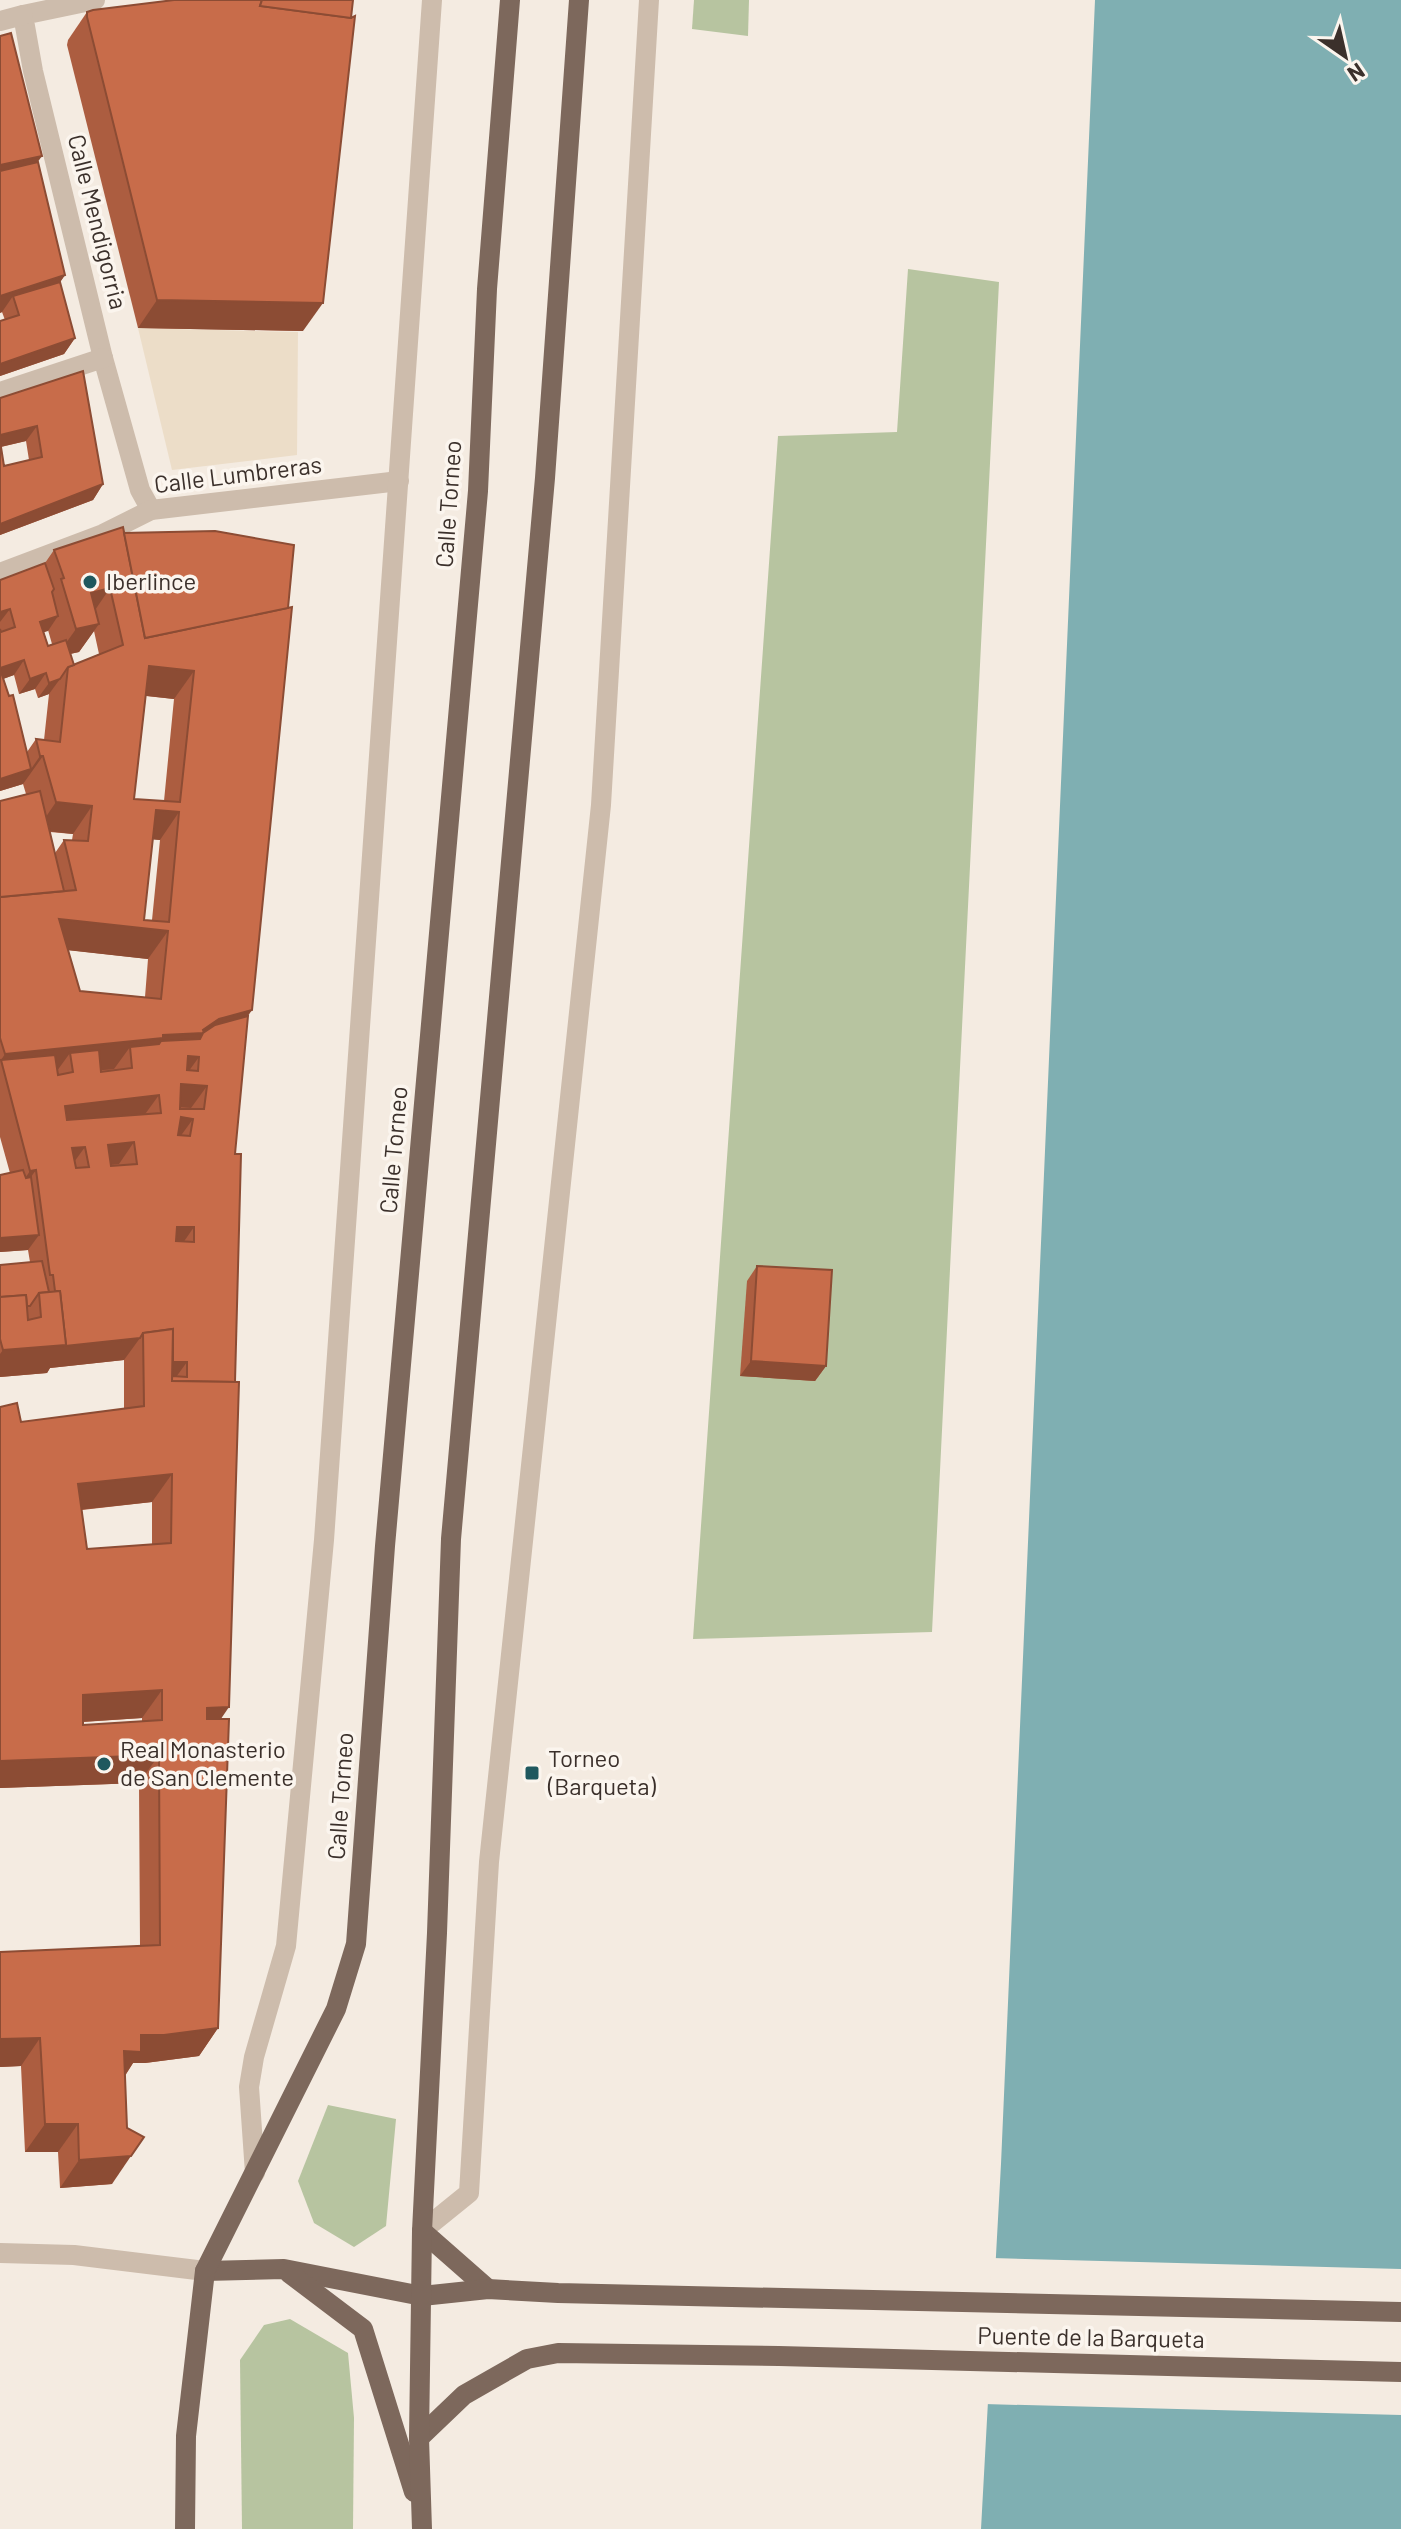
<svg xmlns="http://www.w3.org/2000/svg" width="1401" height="2529" font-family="Barlow,sans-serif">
	<rect width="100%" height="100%" fill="#f4ebe1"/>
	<g fill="#b7c4a0">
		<polygon points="694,0 749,0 748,36 692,29"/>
		<polygon points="908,269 999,282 932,1632 693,1639 778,436 897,432"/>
		<polygon points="328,2105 396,2119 386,2226 354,2247 314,2223 298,2181"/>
		<polygon points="290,2319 348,2353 354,2418 353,2529 242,2529 240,2360 264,2325"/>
	</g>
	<polygon fill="#ecddc8" points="138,328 298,332 297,455 172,470"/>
	<polygon fill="#7fafb2" points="1095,0 1401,0 1401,2529 981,2529 1001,2164"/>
	<polygon fill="#f4ebe1" points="992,2258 1401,2269 1401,2415 984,2404"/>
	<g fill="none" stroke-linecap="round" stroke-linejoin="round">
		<g stroke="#cdbcac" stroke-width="20">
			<polyline points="95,0 23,15 33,71 103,358 140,490 151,510"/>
			<polyline points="0,21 23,15"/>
			<polyline points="0,392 103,358"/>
			<polyline points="0,573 103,534 151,510 399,481"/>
			<polyline points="255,2173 249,2087 254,2057 286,1946 324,1540 432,0"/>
			<polyline points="422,2231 469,2193 489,1862 601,805 649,0"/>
			<polyline points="0,2253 74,2255 205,2271"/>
		</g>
		<g stroke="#7d685c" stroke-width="20">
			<polyline points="422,2231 488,2289"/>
			<polyline points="205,2271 284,2269 422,2296 488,2289 558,2293 1401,2312"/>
			<polyline points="289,2273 363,2329 414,2492"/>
			<polyline points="419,2438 464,2395 527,2359 558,2353 779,2356 1401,2372"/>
			<polyline points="185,2529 186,2436 205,2271 336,2009 356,1944 385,1546 478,491 487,289 510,0"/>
			<polyline points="422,2529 419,2438 422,2231 437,1933 451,1539 545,478 579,0"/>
		</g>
	</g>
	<g fill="#ac5d40" fill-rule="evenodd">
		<polygon points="87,12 303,331 138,328 67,45 68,40"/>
		<polygon points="38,162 65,275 60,282 75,338 64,354 0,376 0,321 5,320 2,312 0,313"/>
		<path d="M83,371L103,484L93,500L0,535V398ZM26,441L29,460L4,466L1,447Z"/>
		<path d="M215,531L248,1016L235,1154L221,1719L218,2028L199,2056L145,2063H133L125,2076L112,2184L60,2188L58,2152H25L21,2066L0,2067L140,1946L139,1783L0,1788V1407L21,1422L124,1409V1360L50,1368L47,1373L0,1377V1265L30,1262L28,1250L0,1252V1175L10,1173L0,1137V801L26,794L23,784L0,791V580L45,563L54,550L124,533ZM48,630L52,644L48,646L44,632ZM94,631L99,654L74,665L70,654L79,652ZM14,675L19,694L35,689L38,698L49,694L44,740L36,739L27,752L3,679ZM146,696L174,699L164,801L134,799ZM50,832L73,834L72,840H64L55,853ZM152,839L160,840L152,920H144ZM68,950L148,959L145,997L80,991ZM152,1502V1545L87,1549L82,1510ZM142,1718V1722L83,1725V1722Z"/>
		<polygon points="757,1266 826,1366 815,1381 740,1376 747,1281"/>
	</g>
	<g fill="#8c4c34">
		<polygon points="42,156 22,184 0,189 0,165"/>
		<polygon points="65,275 50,297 13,296 2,312 0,313 0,296"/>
		<polygon points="157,300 323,303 303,331 138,328"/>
		<polygon points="75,338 64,354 0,376 0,364"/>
		<polygon points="37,426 26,441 0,447 0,435"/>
		<polygon points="103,484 93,500 0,535 0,524"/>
		<polygon points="110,588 91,616 72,621 91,593"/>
		<polygon points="10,609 0,622 0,612"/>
		<polygon points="58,616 48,631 29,637 40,622"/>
		<polygon points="99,624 79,652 56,657 76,629"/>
		<polygon points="24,660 14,675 0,680 0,668"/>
		<polygon points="149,666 194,671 174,699 130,694"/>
		<polygon points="46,673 35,689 19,694 30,679"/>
		<polygon points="60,679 49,694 38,698 49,683"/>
		<polygon points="40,756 43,756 23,784 0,791 0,779 31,769"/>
		<polygon points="56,802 92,806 73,834 37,830"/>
		<polygon points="156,810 179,812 160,840 136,838"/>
		<polygon points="59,919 168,931 148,959 39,947"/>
		<polygon points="252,1010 233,1038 130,1047 114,1069 72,1073 73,1072 70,1053 54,1075 1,1060 5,1054 203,1030 219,1019"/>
		<polygon points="188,1056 199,1057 183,1079"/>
		<polygon points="181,1084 207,1086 191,1108 165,1106"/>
		<polygon points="159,1095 143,1117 50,1128 65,1106"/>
		<polygon points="181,1117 193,1119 177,1141"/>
		<polygon points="134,1142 119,1164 93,1167 108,1145"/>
		<polygon points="85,1147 69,1169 72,1148"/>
		<polygon points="36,1170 20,1192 15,1193 30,1171"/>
		<polygon points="177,1227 194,1227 178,1250 161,1249"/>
		<polygon points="39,1235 28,1250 0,1252 0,1238"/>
		<polygon points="140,1338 124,1360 50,1368 47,1373 0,1377 0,1354 3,1350"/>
		<polygon points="751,1361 826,1366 815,1381 740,1376"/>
		<polygon points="168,1362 187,1362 171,1384"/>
		<polygon points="172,1474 152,1502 59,1512 78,1484"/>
		<polygon points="162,1690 142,1718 64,1723 83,1695"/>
		<polygon points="229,1707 210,1735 187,1736 207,1708"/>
		<polygon points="159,1755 139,1783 0,1788 0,1761"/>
		<polygon points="218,2028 199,2056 145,2063 133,2063 122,2080 124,2051 141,2035"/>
		<polygon points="40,2038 21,2066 0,2067 0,2039"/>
		<polygon points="45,2124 78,2124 58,2152 25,2152"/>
		<polygon points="131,2156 112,2184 60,2188 79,2160"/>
	</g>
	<g fill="#c86c4a" stroke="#8c4c34" stroke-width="2" fill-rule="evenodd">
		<polygon points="174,0 262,0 260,6 351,18 355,16 323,303 157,300 87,17 87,12 93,10"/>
		<polygon points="262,0 353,0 351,18 260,6"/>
		<polygon points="11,33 42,156 0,165 0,36"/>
		<polygon points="38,162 65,275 0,296 0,171"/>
		<polygon points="60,282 75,338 0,364 0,321 19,315 13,296"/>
		<polygon points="83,371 103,484 0,524 0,441 4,466 42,457 37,426 0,435 0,398"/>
		<path d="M123,527L145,638L292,607L252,1010L219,1019L203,1030L204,1033L163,1035V1038L5,1054L0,1038V897L76,890L64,840L88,841L92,806L56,802L43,756H40L36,739L60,742L68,667L123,645L110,588L91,593L99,624L76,629L61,579L64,578L54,550ZM149,666L194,671L180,802L134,799ZM156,810L179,812L169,922L144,920ZM59,919L168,931L161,999L80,991Z"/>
		<polygon points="215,531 294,545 288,608 145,638 124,533"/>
		<polygon points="45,563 54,589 52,592 58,616 40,622 48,646 66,640 74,665 68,667 60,679 49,683 46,673 30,679 24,660 0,668 0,629 1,632 15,627 10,609 0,612 0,580"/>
		<polygon points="0,669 9,696 13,695 31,769 0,779"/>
		<polygon points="40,791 64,891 0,897 0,801"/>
		<path d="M248,1016L235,1154H241L235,1382L172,1381V1376L187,1377V1362H173V1329L143,1333L140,1338L65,1346L66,1345L60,1291H55L53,1275H50L36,1170L30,1171L1,1060L55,1055L58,1075L73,1072L70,1053L99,1050L101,1072L132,1068L130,1047L159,1044L161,1041L200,1039L203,1033L215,1025ZM188,1056L199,1057L198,1071L187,1070ZM181,1084L207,1086L204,1109H180ZM159,1095L161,1113L67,1120L65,1106ZM181,1117L193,1119L190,1136L178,1135ZM134,1142L137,1164L111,1166L108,1145ZM85,1147L89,1167L76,1168L72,1148ZM177,1227H194V1242L176,1241Z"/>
		<polygon points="23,1170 26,1178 31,1177 39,1235 0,1238 0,1175"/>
		<polygon points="42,1261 49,1292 39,1293 30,1306 27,1306 26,1295 0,1297 0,1265"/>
		<polygon points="757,1266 832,1270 826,1366 751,1361"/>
		<polygon points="60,1291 66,1345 3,1350 0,1339 0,1297 26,1295 28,1320 41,1317 39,1293"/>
		<path d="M173,1329L172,1381L239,1382L229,1707L207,1708V1719H229L218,2028L164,2035H141V2052L124,2051L127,2128L144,2137L131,2156L79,2160L78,2124H45L40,2038L0,2039V1952L160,1945L159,1755L0,1761V1407L17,1403L21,1422L144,1406L143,1333ZM172,1474L171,1543L87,1549L78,1484ZM162,1690V1720L83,1725V1695Z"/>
	</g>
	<g fill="#1f585e" stroke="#fbf5ee" stroke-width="3">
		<circle cx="90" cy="582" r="8"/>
		<circle cx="104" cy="1764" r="8"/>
		<rect x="524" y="1765" width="16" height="16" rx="4"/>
	</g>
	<g text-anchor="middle" stroke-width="7" stroke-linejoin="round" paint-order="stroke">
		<g font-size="24" fill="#3b302b" stroke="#fbf5ee">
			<text transform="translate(97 222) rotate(76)" y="8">Calle Mendigorria</text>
			<text transform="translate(238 475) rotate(-7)" y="8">Calle Lumbreras</text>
			<text transform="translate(449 504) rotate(-86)" y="8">Calle Torneo</text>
			<text transform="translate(394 1150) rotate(-85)" y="8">Calle Torneo</text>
			<text transform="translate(341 1796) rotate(-86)" y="8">Calle Torneo</text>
			<text transform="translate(1091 2338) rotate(1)" y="8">Puente de la Barqueta</text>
		</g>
		<g font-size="24" fill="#3b302b" stroke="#fbf5ee" text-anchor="start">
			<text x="106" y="590">Iberlince</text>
			<text x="120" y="1758">Real Monasterio<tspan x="120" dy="28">de San Clemente</tspan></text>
			<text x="548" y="1767">Torneo<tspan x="548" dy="28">(Barqueta)</tspan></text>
		</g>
	</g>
	<g transform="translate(1345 56) rotate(146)" stroke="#fbf5ee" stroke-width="6" paint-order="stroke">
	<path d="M0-6L14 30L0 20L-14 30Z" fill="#3b302b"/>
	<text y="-12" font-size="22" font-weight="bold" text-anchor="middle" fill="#3b302b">N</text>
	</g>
</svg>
